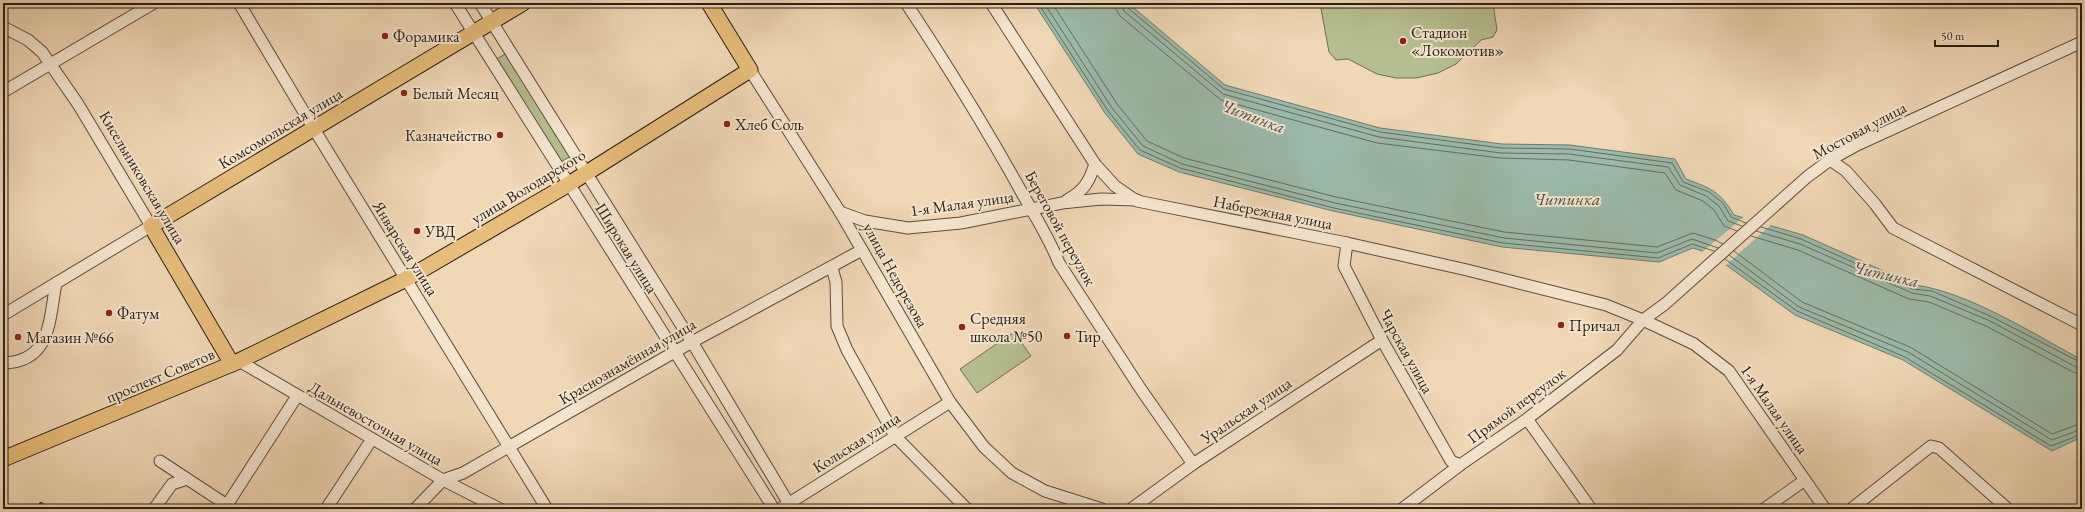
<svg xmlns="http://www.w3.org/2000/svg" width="2085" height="512" font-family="'EB Garamond',serif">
	<rect width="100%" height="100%" fill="#f0d7b5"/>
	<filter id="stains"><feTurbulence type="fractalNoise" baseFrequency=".005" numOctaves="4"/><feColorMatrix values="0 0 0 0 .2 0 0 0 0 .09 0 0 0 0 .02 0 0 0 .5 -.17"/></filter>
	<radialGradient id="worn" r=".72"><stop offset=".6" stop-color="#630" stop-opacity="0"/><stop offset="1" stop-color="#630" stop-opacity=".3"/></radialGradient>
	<g fill="#b6bf90" stroke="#6f6e54">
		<polygon points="1320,3 1493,3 1497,30 1493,37 1481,40 1456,64 1438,73 1416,78 1396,78 1377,74 1348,59 1336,60 1329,52"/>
		<polygon points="507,53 571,156 557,164 493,61"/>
		<polygon points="1014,332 1031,356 977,393 960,369"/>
	</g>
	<path fill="#9bbaaa" stroke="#6d7c6f" d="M1034,3H1128L1225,85L1380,128L1502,144L1570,145L1675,159L1686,179C1710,188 1720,191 1734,215L1803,235L1915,285C1968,292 2034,334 2082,360V437L2052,451L1903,360L1795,315L1711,254L1693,248L1659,262L1502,247L1333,211L1179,172L1138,154L1105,113Z"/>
	<polygon fill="#f0d7b5" points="1745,216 1772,224 1725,266 1710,256 1701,253"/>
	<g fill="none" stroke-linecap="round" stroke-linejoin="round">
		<g stroke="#626c60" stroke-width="1">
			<polyline points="1038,3 1108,111 1140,150 1180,168 1334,208 1503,243 1658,258 1692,244 1714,251"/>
			<polyline points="1044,3 1112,108 1143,146 1182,164 1335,203 1504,238 1657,253 1692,239 1718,248"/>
			<polyline points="1052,3 1117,104 1147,141 1184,158 1336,197 1504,232 1657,247 1693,233 1715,240 1723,244"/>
			<polyline points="1115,3 1116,9 1120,16 1221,100 1377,143 1500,158 1569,160 1665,173 1676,190 1703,201 1714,210 1724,226 1737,231"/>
			<polyline points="1121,3 1124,11 1223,94 1379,137 1501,153 1569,154 1668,167 1680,185 1706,196 1719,206 1728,221 1742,226"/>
			<polyline points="1126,3 1128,8 1224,89 1380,132 1501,148 1570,149 1672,163 1683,182 1709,192 1723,203 1731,217 1746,223"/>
			<polyline points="1761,227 1801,239 1913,289 1932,291 1990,316 2082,363"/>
			<polyline points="1756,231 1800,244 1912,293 1930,296 1988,320 2076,367 2082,368"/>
			<polyline points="1751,236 1798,250 1909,299 1929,302 1986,326 2073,372 2082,374"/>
			<polyline points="1734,251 1802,302 1910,347 2052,434 2082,423"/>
			<polyline points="1729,255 1799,307 1908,352 2052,440 2082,429"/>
			<polyline points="1725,259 1797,311 1905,357 2051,446 2082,434"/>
		</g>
		<g stroke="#5a4c3e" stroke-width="13">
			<g id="minor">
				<polyline points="239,3 314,129 547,509"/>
				<polyline points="455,3 774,509"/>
				<polyline points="480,3 692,342 792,509"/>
				<path d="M906,3C947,65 986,128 1022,193C1035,216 1049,238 1059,263L1140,388L1193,464"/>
				<polyline points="991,3 1095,164 1115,186 1137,201 1347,243 1467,270 1606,305 1643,320 1694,344 1729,371 1825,509"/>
				<polyline points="3,27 28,40 42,52 78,104 151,226 3,315"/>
				<polyline points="750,70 840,212 950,402 984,447 1012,473 1045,491 1102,509"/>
				<polyline points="3,92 154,3"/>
				<polyline points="1830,160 1846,171 1875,204 1893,228 2082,325"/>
				<path d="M1067,200C1084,191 1089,182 1095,164"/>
				<polyline points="840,212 865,221 908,228 961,223 1062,203 1101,199 1137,200"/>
				<polyline points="1347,243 1344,266 1382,340 1451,461 1460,465"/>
				<polyline points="832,268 836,282 837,326 847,350 895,436 967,509"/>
				<polyline points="239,361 443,480 500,509"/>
				<path d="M3,363C51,362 49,321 56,283"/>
				<polyline points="1527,419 1591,509"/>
				<polyline points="160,461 233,509"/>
				<polyline points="227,505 297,396"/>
				<polyline points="154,509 172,484 187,479"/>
				<polyline points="326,509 372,439"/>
				<polyline points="415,509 443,480 463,473 692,342 862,250"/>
				<polyline points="780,509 950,402"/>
				<polyline points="1131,509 1193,464 1382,340"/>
				<polyline points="1402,509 1460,465 1527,419 1617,350 1643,320 1665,304 1807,177 1830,160 1857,145 2082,42"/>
				<polyline points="1764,509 1805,480"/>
				<polyline points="1851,509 1931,446 1939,448 2008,509"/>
			</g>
		</g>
		<g stroke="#281e17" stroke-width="17">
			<g id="major">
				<polyline points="232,364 151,226 523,3"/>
				<polyline points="3,459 239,361 406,279 569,184 750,70 709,3"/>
			</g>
		</g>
		<use href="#minor" stroke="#f5e5cf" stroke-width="11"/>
		<use href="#major" stroke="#e8bc7a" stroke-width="15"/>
		<g stroke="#281e17" stroke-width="4">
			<polyline id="rail" points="41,504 48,509"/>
		</g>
		<use href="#rail" stroke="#f5e5cf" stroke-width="2.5" stroke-dasharray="8" stroke-linecap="butt"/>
	</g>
	<g fill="#8f2418" stroke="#f5e5cf" stroke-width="1.5">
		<circle cx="385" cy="36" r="4"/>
		<circle cx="1403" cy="41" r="4"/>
		<circle cx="404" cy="93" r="4"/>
		<circle cx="727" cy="124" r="4"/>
		<circle cx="500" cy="135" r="4"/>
		<circle cx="417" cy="231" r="4"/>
		<circle cx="109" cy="313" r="4"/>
		<circle cx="1561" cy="325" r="4"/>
		<circle cx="962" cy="327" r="4"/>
		<circle cx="1067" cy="336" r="4"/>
		<circle cx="18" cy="337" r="4"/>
	</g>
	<g text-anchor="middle" stroke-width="4" stroke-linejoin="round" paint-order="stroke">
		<g font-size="16" fill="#281e17" stroke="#f5e5cf" text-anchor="start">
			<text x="1411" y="38">Стадион<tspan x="1411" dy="18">«Локомотив»</tspan></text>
			<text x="393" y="42">Форамика</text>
			<text x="412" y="99">Белый Месяц</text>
			<text x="735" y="130">Хлеб Соль</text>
			<text x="492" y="141" text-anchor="end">Казначейство</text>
			<text x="425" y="237">УВД</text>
			<text x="117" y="319">Фатум</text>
			<text x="970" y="324">Средняя<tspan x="970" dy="18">школа №50</tspan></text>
			<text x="1569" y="331">Причал</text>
			<text x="1075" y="342">Тир</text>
			<text x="26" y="343">Магазин №66</text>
		</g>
		<g font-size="16" fill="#281e17" stroke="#f5e5cf">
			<text transform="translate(280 128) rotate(-31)" y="6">Комсомольская улица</text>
			<text transform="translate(1859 130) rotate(-28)" y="6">Мостовая улица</text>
			<text transform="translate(143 177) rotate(59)" y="6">Кисельниковская улица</text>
			<text transform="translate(528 186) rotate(-31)" y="6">улица Володарского</text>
			<text transform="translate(962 203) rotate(-8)" y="6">1-я Малая улица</text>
			<text transform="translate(1273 212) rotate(11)" y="6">Набережная улица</text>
			<text transform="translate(1061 228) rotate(61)" y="6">Береговой переулок</text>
			<text transform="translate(406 248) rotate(58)" y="6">Январская улица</text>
			<text transform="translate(627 248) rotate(58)" y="6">Широкая улица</text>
			<text transform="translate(896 275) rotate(61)" y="6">улица Недорезова</text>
			<text transform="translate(1407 351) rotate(61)" y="6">Чарская улица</text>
			<text transform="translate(627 361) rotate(-30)" y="6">Краснознамённая улица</text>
			<text transform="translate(160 375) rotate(-23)" y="6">проспект Советов</text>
			<text transform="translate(1516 405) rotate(-36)" y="6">Прямой переулок</text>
			<text transform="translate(1775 409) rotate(55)" y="6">1-я Малая улица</text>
			<text transform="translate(1246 410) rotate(-34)" y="6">Уральская улица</text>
			<text transform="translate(376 423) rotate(30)" y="6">Дальневосточная улица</text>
			<text transform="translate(856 442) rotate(-32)" y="6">Кольская улица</text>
		</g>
		<g font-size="17" font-style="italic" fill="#4a4d43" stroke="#f5e5cf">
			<text transform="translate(1253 116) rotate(21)" y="6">Читинка</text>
			<text x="1567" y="205">Читинка</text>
			<text transform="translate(1886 274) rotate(13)" y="6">Читинка</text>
		</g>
	</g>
	<rect width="2085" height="512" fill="none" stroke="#f0d7b5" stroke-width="16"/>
	<rect x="4" y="4" width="2077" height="504" fill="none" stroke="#281e17" stroke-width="2"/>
	<rect x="8" y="8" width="2069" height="496" fill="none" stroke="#281e17"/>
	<path d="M1935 40v6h63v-6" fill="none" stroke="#281e17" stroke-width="2"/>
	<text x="1941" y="40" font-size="12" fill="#281e17" stroke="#f5e5cf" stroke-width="3" paint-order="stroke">50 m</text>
	<rect width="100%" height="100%" filter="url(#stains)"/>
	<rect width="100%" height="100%" fill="url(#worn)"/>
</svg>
